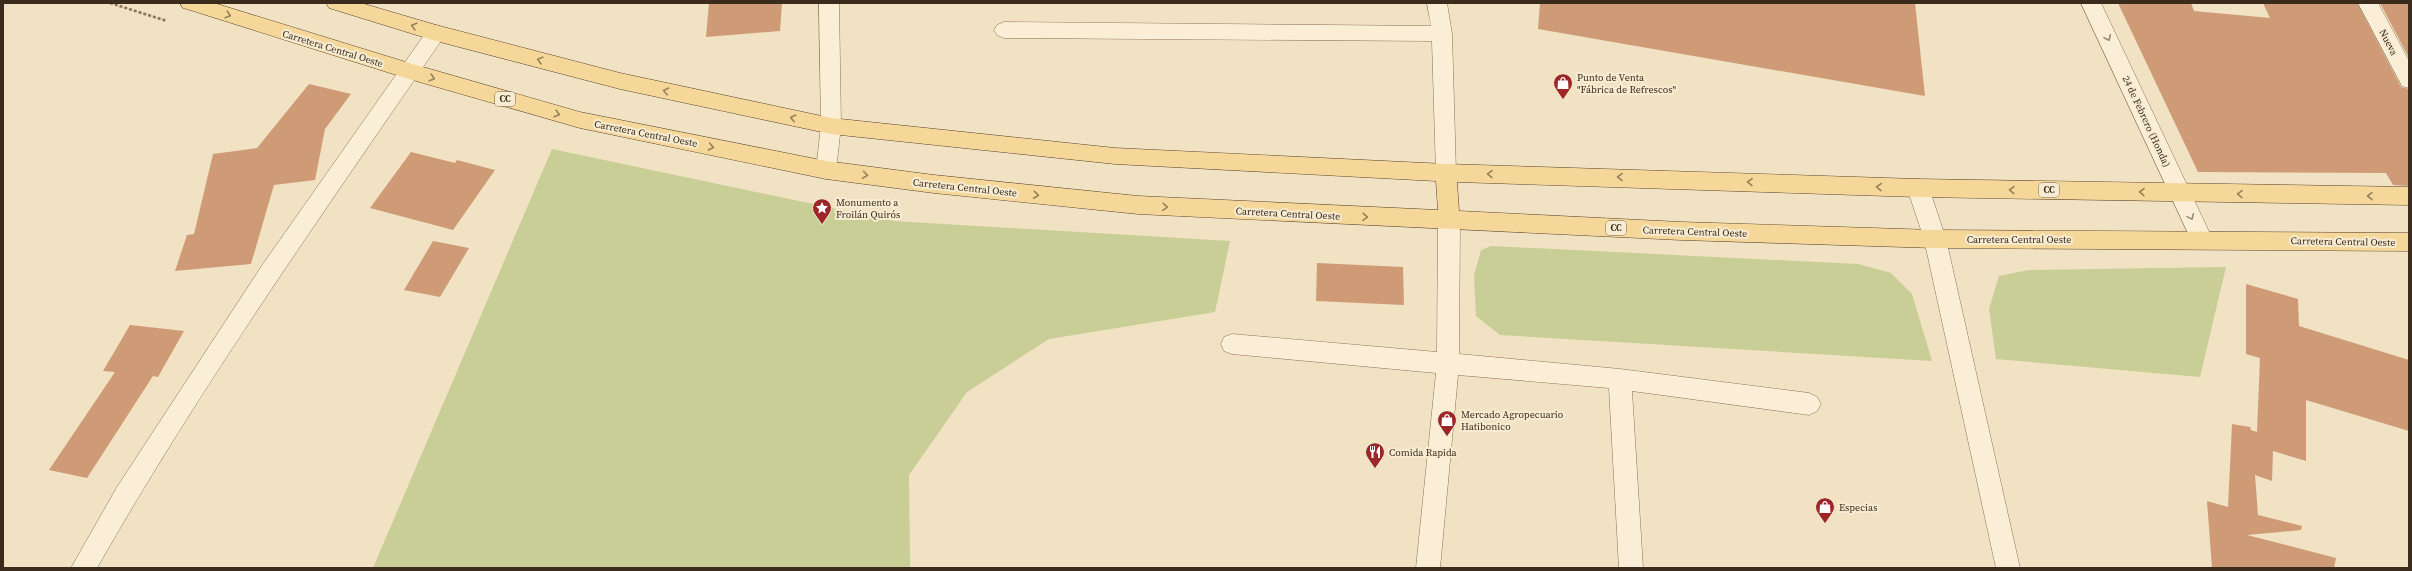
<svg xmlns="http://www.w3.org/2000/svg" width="2412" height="571" font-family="'Source Serif 4',serif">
	<rect width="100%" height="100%" fill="#f0e2c2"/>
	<g fill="#c8ce96">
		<polygon points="552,149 894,221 1230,241 1215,312 1049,339 967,392 909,475 910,568 373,568"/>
		<polygon points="1491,246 1858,264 1891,273 1912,294 1932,361 1500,335 1476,316 1474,275 1481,250"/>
		<polygon points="2226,267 2200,377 1996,359 1989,309 1999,276 2029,270"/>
	</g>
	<g fill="#cf9b77">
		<polygon points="709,3 782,3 780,31 706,37"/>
		<polygon points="1540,3 1915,3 1925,96 1538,29"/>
		<polygon points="2118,3 2191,3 2194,11 2270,18 2263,3 2357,3 2401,87 2409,89 2409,186 2393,185 2386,173 2198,172"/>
		<polygon points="2380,3 2409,3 2409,58"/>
		<polygon points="309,84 351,94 325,129 315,180 274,185 251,264 175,271 187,235 194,234 213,154 257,148"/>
		<polygon points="411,152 455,163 457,160 495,170 453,230 370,208"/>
		<polygon points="433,241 469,248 440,297 404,290"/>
		<polygon points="1317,263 1403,267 1404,305 1316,301"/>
		<polygon points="2246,284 2298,299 2299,326 2409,360 2409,431 2306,400 2306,461 2273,451 2272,481 2255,475 2258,515 2302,526 2301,530 2247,535 2336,558 2334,568 2212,568 2207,501 2228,507 2232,424 2250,427 2251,430 2257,432 2260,358 2246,354"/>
		<polygon points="130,325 184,331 158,377 153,376 87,478 49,470 115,372 103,371"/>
	</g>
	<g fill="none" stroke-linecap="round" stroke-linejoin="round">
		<g stroke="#8a7359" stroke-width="1">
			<g id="minor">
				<polygon points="819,3 839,3 841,126 836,170 833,176 826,179 819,176 816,170 821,126"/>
				<polygon points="1427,3 1447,3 1452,34 1456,173 1453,179 1446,182 1439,179 1436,173 1432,41 1004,38 997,35 994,30 997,25 1004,22 1431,26"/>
				<polygon points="2081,3 2101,3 2213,240 2210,246 2202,249 2194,246"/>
				<polygon points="2358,3 2378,3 2409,61 2409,88 2402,86"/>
				<path d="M436,25L443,28L446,33L443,38C324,212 201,385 97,568H71L117,487L263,264L429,28Z"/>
				<polygon points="1918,179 1925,182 1929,188 1946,239 2020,568 1996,568 1924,239 1907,188 1911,182"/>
				<polygon points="1449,212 1457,215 1460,221 1459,354 1620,369 1809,393 1817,397 1821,404 1817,411 1809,415 1632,391 1643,568 1619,568 1609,388 1458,375 1440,568 1416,568 1436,373 1232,354 1224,351 1221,344 1224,337 1232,334 1437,352 1438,221 1441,215"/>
			</g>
		</g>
		<g stroke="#58412d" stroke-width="1">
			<polygon id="major" points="180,3 214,3 409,63 580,112 826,161 934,175 1138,196 1438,210 1436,181 1115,164 831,134 620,89 436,41 329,8 326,3 361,3 436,25 620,73 831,118 1115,148 1446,164 1918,179 2409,187 2409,205 1918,197 1457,182 1459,211 1681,222 1935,230 2409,233 2409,251 1935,248 1681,240 1138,214 934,193 826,179 580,128 409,79 190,10 183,8"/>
		</g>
		<polyline stroke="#8a7359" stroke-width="2.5" stroke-dasharray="3 2" stroke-linecap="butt" points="110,3 167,21"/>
		<use href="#minor" fill="#faefd6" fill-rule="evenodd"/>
		<use href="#major" fill="#f4d799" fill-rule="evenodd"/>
	</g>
	<defs><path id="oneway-chevron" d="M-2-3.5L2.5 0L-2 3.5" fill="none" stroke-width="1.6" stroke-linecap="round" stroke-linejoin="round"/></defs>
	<g stroke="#97815b">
		<use href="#oneway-chevron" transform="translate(228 15) rotate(17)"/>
		<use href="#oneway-chevron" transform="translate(414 26) rotate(-164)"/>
		<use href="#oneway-chevron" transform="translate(540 60) rotate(-165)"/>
		<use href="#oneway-chevron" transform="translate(432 78) rotate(16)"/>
		<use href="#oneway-chevron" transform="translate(666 91) rotate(-168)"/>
		<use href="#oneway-chevron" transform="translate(557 114) rotate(16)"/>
		<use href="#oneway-chevron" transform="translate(793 118) rotate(-168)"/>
		<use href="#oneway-chevron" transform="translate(711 147) rotate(11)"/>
		<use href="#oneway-chevron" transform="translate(1490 174) rotate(-179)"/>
		<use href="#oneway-chevron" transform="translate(865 175) rotate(8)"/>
		<use href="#oneway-chevron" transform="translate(1620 177) rotate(-179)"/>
		<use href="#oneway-chevron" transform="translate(1750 182) rotate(-178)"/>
		<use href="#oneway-chevron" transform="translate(1879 187) rotate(-178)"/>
		<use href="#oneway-chevron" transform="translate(2012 190) rotate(-179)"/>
		<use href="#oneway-chevron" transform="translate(2142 192) rotate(-179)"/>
		<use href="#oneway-chevron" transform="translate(2240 194) rotate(-179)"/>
		<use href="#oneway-chevron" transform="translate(1036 195) rotate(6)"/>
		<use href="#oneway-chevron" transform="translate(2370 196) rotate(-179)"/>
		<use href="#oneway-chevron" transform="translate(1165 207) rotate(3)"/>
		<use href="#oneway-chevron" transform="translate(1365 217) rotate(3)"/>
	</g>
	<g stroke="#9a8d7a">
		<use href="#oneway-chevron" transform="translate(2108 38) rotate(65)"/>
		<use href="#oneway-chevron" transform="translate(2191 217) rotate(66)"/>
	</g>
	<defs>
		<g id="shop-pin" transform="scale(1)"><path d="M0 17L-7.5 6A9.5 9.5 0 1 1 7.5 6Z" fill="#9c2628" stroke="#f7ecd2"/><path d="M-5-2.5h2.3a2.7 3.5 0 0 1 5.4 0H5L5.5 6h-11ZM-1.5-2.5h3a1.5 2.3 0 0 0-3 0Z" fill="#fff"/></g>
		<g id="sight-pin" transform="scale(1)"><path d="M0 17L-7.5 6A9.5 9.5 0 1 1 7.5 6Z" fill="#9c2628" stroke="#f7ecd2"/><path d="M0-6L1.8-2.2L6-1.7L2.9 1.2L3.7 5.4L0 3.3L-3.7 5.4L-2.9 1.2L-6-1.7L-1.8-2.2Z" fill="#fff"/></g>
		<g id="restaurant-pin" transform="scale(1)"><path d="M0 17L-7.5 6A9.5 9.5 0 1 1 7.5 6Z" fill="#9c2628" stroke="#f7ecd2"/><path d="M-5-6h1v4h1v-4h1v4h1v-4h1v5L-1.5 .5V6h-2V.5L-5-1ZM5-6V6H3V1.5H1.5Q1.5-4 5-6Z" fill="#fff"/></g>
	</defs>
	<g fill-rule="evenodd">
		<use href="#shop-pin" x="1563" y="83"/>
		<use href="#sight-pin" x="822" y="208"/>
		<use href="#shop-pin" x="1447" y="420"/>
		<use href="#restaurant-pin" x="1375" y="452"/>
		<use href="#shop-pin" x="1825" y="507"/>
	</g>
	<g text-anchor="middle" stroke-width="4" stroke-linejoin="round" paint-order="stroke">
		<g fill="#f7ecd2" stroke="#736553" stroke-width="1">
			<rect x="495" y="92" width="20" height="14" rx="3"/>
			<rect x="2039" y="183" width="20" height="14" rx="3"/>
			<rect x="1606" y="221" width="20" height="14" rx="3"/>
		</g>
		<g font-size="9" font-weight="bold" fill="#3a2b1d">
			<text x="505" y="102">CC</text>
			<text x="2049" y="193">CC</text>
			<text x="1616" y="231">CC</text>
		</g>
		<g font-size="10" fill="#3a2b1d" stroke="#f7ecd2">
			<text transform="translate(2389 42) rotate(62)" y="4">Nueva</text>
			<text transform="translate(333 48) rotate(17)" y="4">Carretera Central Oeste</text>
			<text transform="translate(2147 121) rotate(65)" y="4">24 de Febrero (Honda)</text>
			<text transform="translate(646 133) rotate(11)" y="4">Carretera Central Oeste</text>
			<text transform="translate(965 187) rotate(6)" y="4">Carretera Central Oeste</text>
			<text transform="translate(1288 213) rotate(3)" y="4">Carretera Central Oeste</text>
			<text transform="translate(1695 231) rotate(2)" y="4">Carretera Central Oeste</text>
			<text x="2019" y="243">Carretera Central Oeste</text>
			<text transform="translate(2343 241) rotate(1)" y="4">Carretera Central Oeste</text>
		</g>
		<g font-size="10" fill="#3a2b1d" stroke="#f7ecd2" text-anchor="start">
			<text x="1577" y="81">Punto de Venta<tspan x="1577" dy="12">"Fábrica de Refrescos"</tspan></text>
			<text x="836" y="206">Monumento a<tspan x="836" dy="12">Froilán Quirós</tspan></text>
			<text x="1461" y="418">Mercado Agropecuario<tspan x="1461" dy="12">Hatibonico</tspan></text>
			<text x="1389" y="456">Comida Rapida</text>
			<text x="1839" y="511">Especias</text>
		</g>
	</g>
	<rect width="2412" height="571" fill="none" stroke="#3a2b1d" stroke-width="8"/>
</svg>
